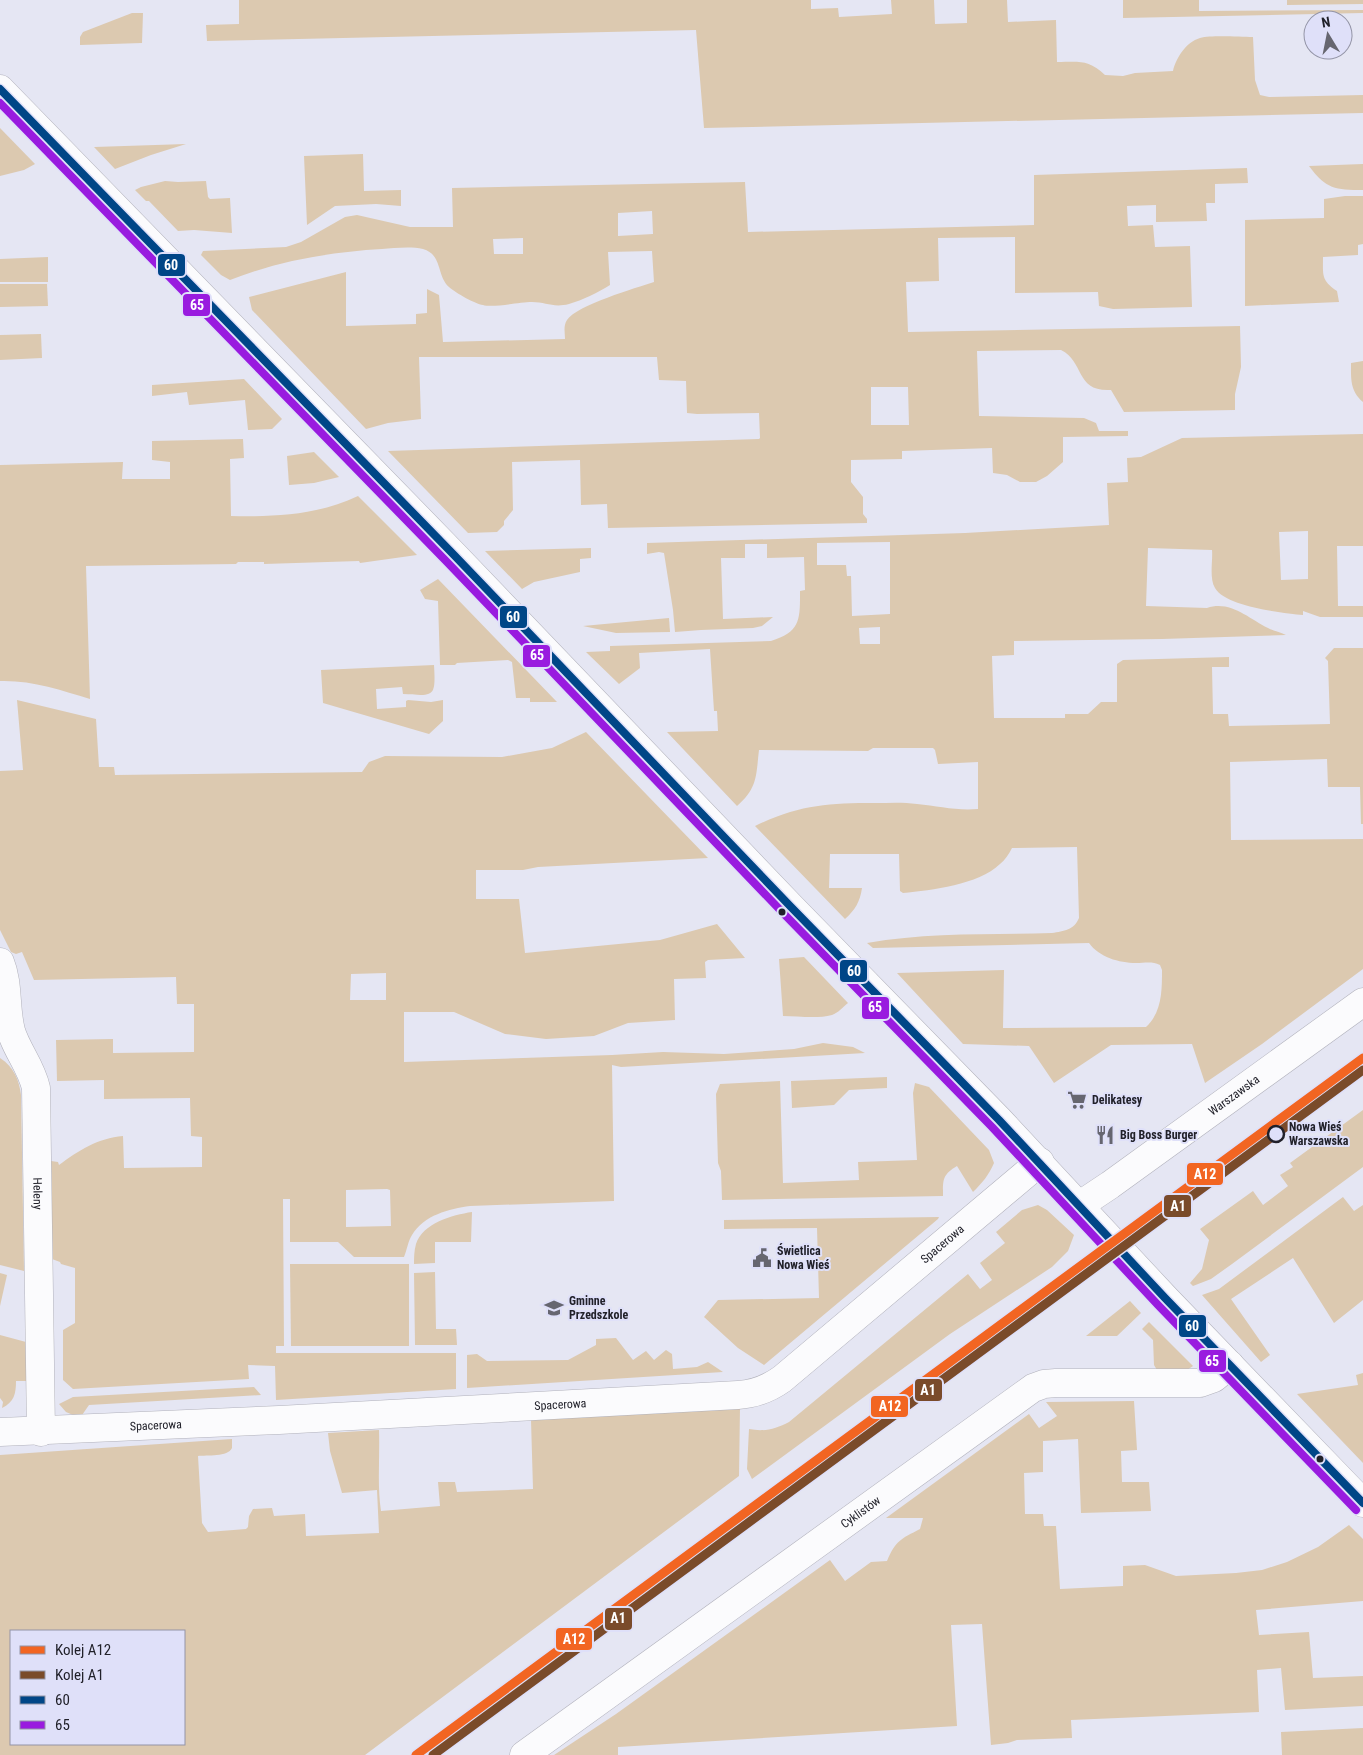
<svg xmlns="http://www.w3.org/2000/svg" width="1363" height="1755" font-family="'Roboto Condensed',sans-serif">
	<rect width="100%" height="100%" fill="#e5e6f3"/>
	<g fill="#dcc9b0" fill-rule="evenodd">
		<path d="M239,0H811V9L838,8L839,17L892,14L891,0H934L935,24L967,23V0H1007L1008,22L1056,20L1057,62C1079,62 1088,59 1105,75L1123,76L1135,73L1173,71C1176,58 1186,42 1200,38C1212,35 1239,37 1253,37L1255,80L1260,95L1269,97L1363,95V113L704,128L696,30L207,41L206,25L239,24Z"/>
		<polygon points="1123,0 1199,0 1199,11 1363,10 1363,13 1123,18"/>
		<polygon points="1287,0 1363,0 1363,4 1287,5"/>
		<polygon points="132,13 143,13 142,43 80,45 80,37 83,32"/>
		<polygon points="0,128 35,164 24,170 0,176"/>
		<polygon points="186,144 151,155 115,169 94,147"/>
		<polygon points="363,154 364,191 401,190 401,206 376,204 335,206 307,225 304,156"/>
		<path d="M1363,164V190C1335,190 1326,189 1309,166Z"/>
		<path d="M1247,168L1248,183L1215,184V203H1206L1207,221L1156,222V205L1127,206L1128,226L1153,225L1155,247L1190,246L1192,307L1113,309L1099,306L1098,292L1015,293V237L938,238L939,281L906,282L908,332L1240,326L1241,367L1235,394V410L1124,412L1111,390C1075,392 1085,362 1061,350L977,351L979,416L1084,418L1096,423L1099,431H1128V436L1063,437V462L1047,476L1036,482H1020L1007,475L993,473L992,448L902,451V459L851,460V482L863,497V514L867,519V523L608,528L607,504L581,505L580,460L512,462L513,510L504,521V525L497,532L468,533L388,451L759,439L760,438L759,413L697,414L687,413L686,381L659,380L657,357H419L421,419L388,423L366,429L252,310L249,297L346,272V326L416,324V314L427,313V289L439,295L443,342L565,339C565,333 563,326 567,320C577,305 636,288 654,282L652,251L608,252L610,285C597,293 583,300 569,304C553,308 546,302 532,302C519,302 493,308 483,305C475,304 456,293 449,287C436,275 443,255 423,249C411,246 394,248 382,249C330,252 278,261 230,280L221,275L201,255L203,251L286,247L301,242L345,217L357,215L410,227H453L452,188L745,182L748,232L1034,225V175ZM652,211L653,234L618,236V213ZM523,238V254H494L493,239ZM871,387H908L909,425H871Z"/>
		<polygon points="165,181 178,182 206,181 208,197 210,199 230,198 232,233 194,230 178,231 149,201 146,201 135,190 141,187"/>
		<path d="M1345,196H1363V244L1358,245V255L1323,257C1323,275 1321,280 1337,291L1339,302L1245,306V220L1324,218V199Z"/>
		<polygon points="48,257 48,282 0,282 0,259"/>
		<polygon points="0,284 47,284 48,306 0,307"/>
		<polygon points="41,334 42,358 0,360 0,335"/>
		<path d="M1363,361V402C1350,391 1351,379 1351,363Z"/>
		<polygon points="244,379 282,419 272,429 248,430 245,400 189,405 187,392 152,396 152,385"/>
		<path d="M1363,434V546H1337L1338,606H1363V617H1320L1303,611V615C1283,613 1226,607 1215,588C1209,578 1213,561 1212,550L1148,548L1146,606L1207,608C1230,600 1248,618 1268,628C1273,631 1280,632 1286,635L1162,639L1014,641V655L992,656L994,718H1065V714H1088L1101,702H1117V664L1123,660L1229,657V667H1212L1213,714H1228L1229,726L1330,724L1328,661L1325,658L1334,648H1363V824H1361L1360,787H1328L1327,759L1230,762L1231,840L1363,839V969L1262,1044L1205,1083L1192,1044L1111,1045L1054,1083L1029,1046L963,1044L897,973L1004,970L1003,1028L1146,1027C1162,1012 1162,991 1162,970L1160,965C1152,961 1145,963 1136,963C1119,963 1099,957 1089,943L873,948L867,943C928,932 990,935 1052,933C1064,931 1074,930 1079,918L1077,847L1012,848C1009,854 1005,860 1000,864C978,885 932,890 903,893L900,891L899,854H830L829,888H862C860,902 855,910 845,919L755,826C799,805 827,803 875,803C889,803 903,802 917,804C938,806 957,811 978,809V762L938,764L935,750L933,748H873L868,751L759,750C756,775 758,788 737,806L667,732L718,731L717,711H714L710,649L639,653L640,668L619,684L586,652L610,651V646L771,641C801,632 800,619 800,591L805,590L804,557L767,558V544H745V558H721L723,619L773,617L762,626L753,628L701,630L675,632L673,610L664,553L659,552L647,554V543L965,533L1109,525L1107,483L1128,482L1127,458L1141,457L1182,438ZM1308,531V579L1281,580L1279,532ZM890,542V614L852,616L851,576H847L846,565H817V543ZM880,627V644H860L859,628Z"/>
		<path d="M243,439L244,458L230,459L231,516C275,517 318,515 358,496L417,555L360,563L359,561L264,564V562H238L236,564L86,566L90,699C61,690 31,680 0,681V465L123,462L122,479H170V462L152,460V441Z"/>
		<polygon points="314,452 339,477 314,483 289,485 287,456"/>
		<polygon points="591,548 591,558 580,559 580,572 534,582 522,589 485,551"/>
		<polygon points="438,579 557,702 530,702 530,698 516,698 512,662 508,660 457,663 455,665 440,665 438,601 425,599 420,590"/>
		<polygon points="669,618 670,632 616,633 583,626"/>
		<path d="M434,665C436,698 434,696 403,694L402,687L376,689L377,709L406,707V701L408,700L431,702L443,700V721L429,734L323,703L321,670Z"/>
		<path d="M17,700L96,719L99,767H114L115,775L362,772L369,762L385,756L502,757L552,748L586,732L708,858L538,867L523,870H476V899H519L525,953L660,940L717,924L745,958L708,960L705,962L706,978L674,979L675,1020L628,1023L594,1036L546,1039L505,1034L454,1012H404V1062L612,1055L663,1052L724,1054L794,1049L823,1043L853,1047L865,1053L621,1067L612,1065L614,1201L470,1206C449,1209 424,1215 412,1235C408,1241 407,1250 404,1257H354L338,1242H290V1199H283L284,1346H276V1353H456V1389L276,1400L275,1366L248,1365L249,1379L73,1389L63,1380V1330L75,1323V1268L61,1264L60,1262L52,1259L51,1161L58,1162L59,1165C78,1151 98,1138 123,1136L124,1168L202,1167V1137L191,1136L190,1098L104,1099V1080L57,1081L56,1040L113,1039V1053L194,1052V1004H177L176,977L34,980L22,952L16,954L11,952L0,930V771L23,770ZM386,973V1000H350L351,974ZM387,1189L390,1190L391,1226L346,1227V1190Z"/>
		<path d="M804,957L848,1003C843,1007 838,1013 832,1015C817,1019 798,1016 783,1016L779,959Z"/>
		<path d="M0,1058C14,1067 19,1080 21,1095L24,1271L0,1265Z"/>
		<polygon points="887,1077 887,1088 849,1090 834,1105 792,1108 791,1081"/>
		<path d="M780,1081L783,1183L859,1180L858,1162L917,1160L913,1093L915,1083L929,1087L989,1150L994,1163C989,1175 982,1183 973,1192L957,1166C942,1175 943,1180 943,1196L722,1200L721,1171L718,1163L716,1094L720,1084Z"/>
		<polygon points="1363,1110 1363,1167 1232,1264 1211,1279 1193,1286 1190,1283 1202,1269 1209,1240 1200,1229 1253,1191 1263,1205 1288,1186 1280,1175 1293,1167 1290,1163"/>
		<polygon points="1343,1197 1354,1211 1363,1205 1363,1300 1334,1323 1293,1258 1231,1299 1270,1355 1261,1362 1202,1295 1219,1289"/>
		<path d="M1038,1205L1047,1210L1074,1235L1068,1251L1052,1267L950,1334L752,1479L747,1469L749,1429C764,1432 776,1429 789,1422L968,1274L980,1289L992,1280L980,1263L1005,1243L996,1232L1022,1210Z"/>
		<path d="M472,1212L471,1242H435V1263L414,1264C414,1258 414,1251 416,1244C423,1223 452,1215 472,1212Z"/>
		<polygon points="939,1217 938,1219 764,1365 738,1348 704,1317 718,1300 819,1298 817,1228 724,1229 724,1220"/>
		<polygon points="290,1264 409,1264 409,1346 291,1346"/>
		<polygon points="435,1272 436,1329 456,1329 457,1345 415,1345 414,1273"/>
		<polygon points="0,1273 7,1275 0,1306"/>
		<polygon points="1130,1301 1141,1313 1117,1336 1086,1336"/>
		<polygon points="1149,1322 1193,1366 1187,1370 1157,1370 1154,1365 1153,1340 1142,1329"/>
		<path d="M0,1335L26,1342V1381H16C16,1394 14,1402 2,1408L3,1402L0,1398Z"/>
		<polygon points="616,1338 633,1360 646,1351 654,1360 666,1350 672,1354 673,1369 697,1367 708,1362 723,1372 467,1388 467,1355 477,1354 487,1361 568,1360 596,1345 596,1339"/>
		<polygon points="1363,1373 1363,1463 1297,1394 1358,1385 1356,1375"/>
		<polygon points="254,1387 261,1395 89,1405 80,1418 66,1412 59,1404 73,1397"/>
		<path d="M1134,1401L1137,1450L1121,1451L1122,1482H1149L1151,1511L1081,1513L1078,1439L1043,1441V1472L1024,1473L1025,1514H1043L1044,1526H1056L1060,1589L1123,1586V1566L1145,1565L1176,1576L1236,1573L1262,1570L1287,1562L1318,1547L1349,1525L1363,1539V1601L1256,1610L1259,1635L1309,1632L1313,1678L1363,1676V1706L1285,1710L1281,1668L1257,1670L1259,1712L1071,1720L1072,1738L1017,1740L1008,1743L991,1745L982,1624L951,1625L957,1726L618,1747V1755H554L616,1714L830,1560L845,1581L871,1562L887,1561C896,1540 901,1539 920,1529L923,1518H886L1029,1414L1039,1428L1057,1416L1046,1402Z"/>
		<path d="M740,1407L739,1476L365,1755H0V1455L232,1439C232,1440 232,1447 232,1448C228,1457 207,1455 198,1456L202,1523L208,1532L246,1529L248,1527L249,1516L253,1509L272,1508L274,1516L305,1514L306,1536L379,1533L377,1490L342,1493L330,1451L328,1433L379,1430C380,1457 377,1485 381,1511L440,1506L438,1482H455L457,1492L533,1489L531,1420ZM11,1631H184V1744H11Z"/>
		<polygon points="1363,1728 1363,1755 1282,1755 1281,1732"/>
	</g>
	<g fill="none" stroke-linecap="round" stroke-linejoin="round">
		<g stroke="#b1b1bb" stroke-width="29">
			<g id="street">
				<polyline points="0,89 454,555 791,907 999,1120 1165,1298 1363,1503"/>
				<path id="s1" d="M0,962C9,984 5,1008 11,1031C17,1051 31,1066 36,1088L41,1432"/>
				<path id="s2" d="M1080,1205L1110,1185L1363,1002"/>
				<path id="s3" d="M0,1432L279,1420L738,1395C755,1394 768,1389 782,1379L1040,1162"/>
				<path id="s4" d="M524,1755L1033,1388L1044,1384L1056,1383H1200L1214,1378L1230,1365"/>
			</g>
		</g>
		<use href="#street" stroke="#fbfbfd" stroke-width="28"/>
		<g stroke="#dfe0f9" stroke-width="11">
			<polyline id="bus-1" points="0,89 454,555 791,907 999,1120 1165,1298 1363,1503"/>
		</g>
		<g stroke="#dfe0f9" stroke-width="11">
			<polyline id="bus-2" points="0,103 447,562 784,914 992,1127 1158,1305 1356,1510"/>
		</g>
		<use href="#bus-1" stroke="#004687" stroke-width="8"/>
		<use href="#bus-2" stroke="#991bdf" stroke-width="8"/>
		<g stroke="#dfe0f9" stroke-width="12">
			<polyline id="rail-1" points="416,1755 1363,1058"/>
		</g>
		<g stroke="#dfe0f9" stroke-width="12">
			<polyline id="rail-2" points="433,1755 1363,1070"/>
		</g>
		<use href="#rail-1" stroke="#f26522" stroke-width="9"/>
		<use href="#rail-2" stroke="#7a4b2a" stroke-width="9"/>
	</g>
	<defs>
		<g id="supermarket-bare" transform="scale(1.5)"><path d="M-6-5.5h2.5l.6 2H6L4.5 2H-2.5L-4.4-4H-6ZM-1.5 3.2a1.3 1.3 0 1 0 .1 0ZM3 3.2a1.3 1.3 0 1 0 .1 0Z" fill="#666670" stroke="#dfe0f9" stroke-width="2.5" paint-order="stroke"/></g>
		<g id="restaurant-bare" transform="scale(1.5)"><path d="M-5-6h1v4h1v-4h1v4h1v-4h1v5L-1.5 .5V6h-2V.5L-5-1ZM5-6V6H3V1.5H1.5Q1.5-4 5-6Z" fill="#666670" stroke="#dfe0f9" stroke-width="2.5" paint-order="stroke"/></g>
		<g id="civic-bare" transform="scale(1.5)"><path d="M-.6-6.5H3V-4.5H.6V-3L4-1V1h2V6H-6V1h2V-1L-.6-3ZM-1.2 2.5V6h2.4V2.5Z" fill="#666670" stroke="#dfe0f9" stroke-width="2.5" paint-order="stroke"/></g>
		<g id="school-bare" transform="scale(1.5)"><path d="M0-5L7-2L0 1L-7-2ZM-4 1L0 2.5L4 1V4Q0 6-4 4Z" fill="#666670" stroke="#dfe0f9" stroke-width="2.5" paint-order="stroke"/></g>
	</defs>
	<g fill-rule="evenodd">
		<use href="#supermarket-bare" x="1077" y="1100"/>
		<use href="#restaurant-bare" x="1105" y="1135"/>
		<use href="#civic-bare" x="762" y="1258"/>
		<use href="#school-bare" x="554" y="1308"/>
	</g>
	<g fill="#21212a" stroke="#dfe0f9" stroke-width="2">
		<circle cx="782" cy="912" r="4.5"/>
		<circle cx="1320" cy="1459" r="4.5"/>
	</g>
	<circle fill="#dfe0f9" stroke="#21212a" stroke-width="2.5" cx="1276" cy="1134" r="8"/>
	<g text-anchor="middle" stroke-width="4" stroke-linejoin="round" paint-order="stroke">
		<g font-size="12" fill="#21212a" stroke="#dfe0f9">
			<text dy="4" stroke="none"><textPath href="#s2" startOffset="189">Warszawska</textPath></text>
			<text dy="4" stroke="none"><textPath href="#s1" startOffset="238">Heleny</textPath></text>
			<text dy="4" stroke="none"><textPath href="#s3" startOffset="996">Spacerowa</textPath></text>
			<text dy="4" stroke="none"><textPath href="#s3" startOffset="561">Spacerowa</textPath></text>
			<text dy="4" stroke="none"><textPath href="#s3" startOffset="156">Spacerowa</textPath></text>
			<text dy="4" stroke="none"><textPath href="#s4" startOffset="415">Cyklistów</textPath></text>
		</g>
		<g font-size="12" font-weight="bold" fill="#21212a" stroke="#dfe0f9" text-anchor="start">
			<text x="1092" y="1104">Delikatesy</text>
			<text x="1120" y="1139">Big Boss Burger</text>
			<text x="777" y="1255">Świetlica<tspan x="777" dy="14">Nowa Wieś</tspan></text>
			<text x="569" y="1305">Gminne<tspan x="569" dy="14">Przedszkole</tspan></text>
		</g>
		<g font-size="12" font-weight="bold" fill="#21212a" stroke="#dfe0f9" text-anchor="start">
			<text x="1289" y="1131">Nowa Wieś<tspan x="1289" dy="14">Warszawska</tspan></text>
		</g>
	</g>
	<g stroke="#dfe0f9" stroke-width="2">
		<rect x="157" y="253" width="29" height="24" rx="5" fill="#004687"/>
		<rect x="182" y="293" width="29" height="24" rx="5" fill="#991bdf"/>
		<rect x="499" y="605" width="29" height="24" rx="5" fill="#004687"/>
		<rect x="522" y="644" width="29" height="24" rx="5" fill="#991bdf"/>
		<rect x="839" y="959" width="29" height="24" rx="5" fill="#004687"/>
		<rect x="861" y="996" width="29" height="24" rx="5" fill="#991bdf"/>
		<rect x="1186" y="1162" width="38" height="24" rx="5" fill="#f26522"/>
		<rect x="1163" y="1194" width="29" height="24" rx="5" fill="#7a4b2a"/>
		<rect x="1178" y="1314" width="29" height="24" rx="5" fill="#004687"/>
		<rect x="1198" y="1349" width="29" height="24" rx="5" fill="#991bdf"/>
		<rect x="914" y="1378" width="29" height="24" rx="5" fill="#7a4b2a"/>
		<rect x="870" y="1395" width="39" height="23" rx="5" fill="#f26522"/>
		<rect x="604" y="1607" width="29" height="24" rx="5" fill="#7a4b2a"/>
		<rect x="555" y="1627" width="38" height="24" rx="5" fill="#f26522"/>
	</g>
	<g font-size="14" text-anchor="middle" font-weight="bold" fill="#fff">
		<text x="171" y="270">60</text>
		<text x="197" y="310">65</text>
		<text x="513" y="622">60</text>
		<text x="537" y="660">65</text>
		<text x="854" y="976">60</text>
		<text x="875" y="1012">65</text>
		<text x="1205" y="1179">A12</text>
		<text x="1178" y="1211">A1</text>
		<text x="1192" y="1331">60</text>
		<text x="1212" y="1366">65</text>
		<text x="928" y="1395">A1</text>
		<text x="890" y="1411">A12</text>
		<text x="618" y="1623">A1</text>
		<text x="574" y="1644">A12</text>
	</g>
	<rect x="10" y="1630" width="175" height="115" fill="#dfe0f9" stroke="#9394a6"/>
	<rect x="20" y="1646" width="25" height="8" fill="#f26522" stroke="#9394a6"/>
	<text x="55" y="1655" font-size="15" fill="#21212a">Kolej A12</text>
	<rect x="20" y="1671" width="25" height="8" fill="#7a4b2a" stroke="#9394a6"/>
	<text x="55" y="1680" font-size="15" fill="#21212a">Kolej A1</text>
	<rect x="20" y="1696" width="25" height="8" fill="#004687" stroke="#9394a6"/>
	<text x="55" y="1705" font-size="15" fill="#21212a">60</text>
	<rect x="20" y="1721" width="25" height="8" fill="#991bdf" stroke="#9394a6"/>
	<text x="55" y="1730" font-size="15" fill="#21212a">65</text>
	<g transform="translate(1328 35) rotate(350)"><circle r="24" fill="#dfe0f9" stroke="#9394a6"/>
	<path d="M0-4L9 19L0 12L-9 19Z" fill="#666670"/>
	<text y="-8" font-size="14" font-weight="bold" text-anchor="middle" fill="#21212a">N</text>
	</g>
</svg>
